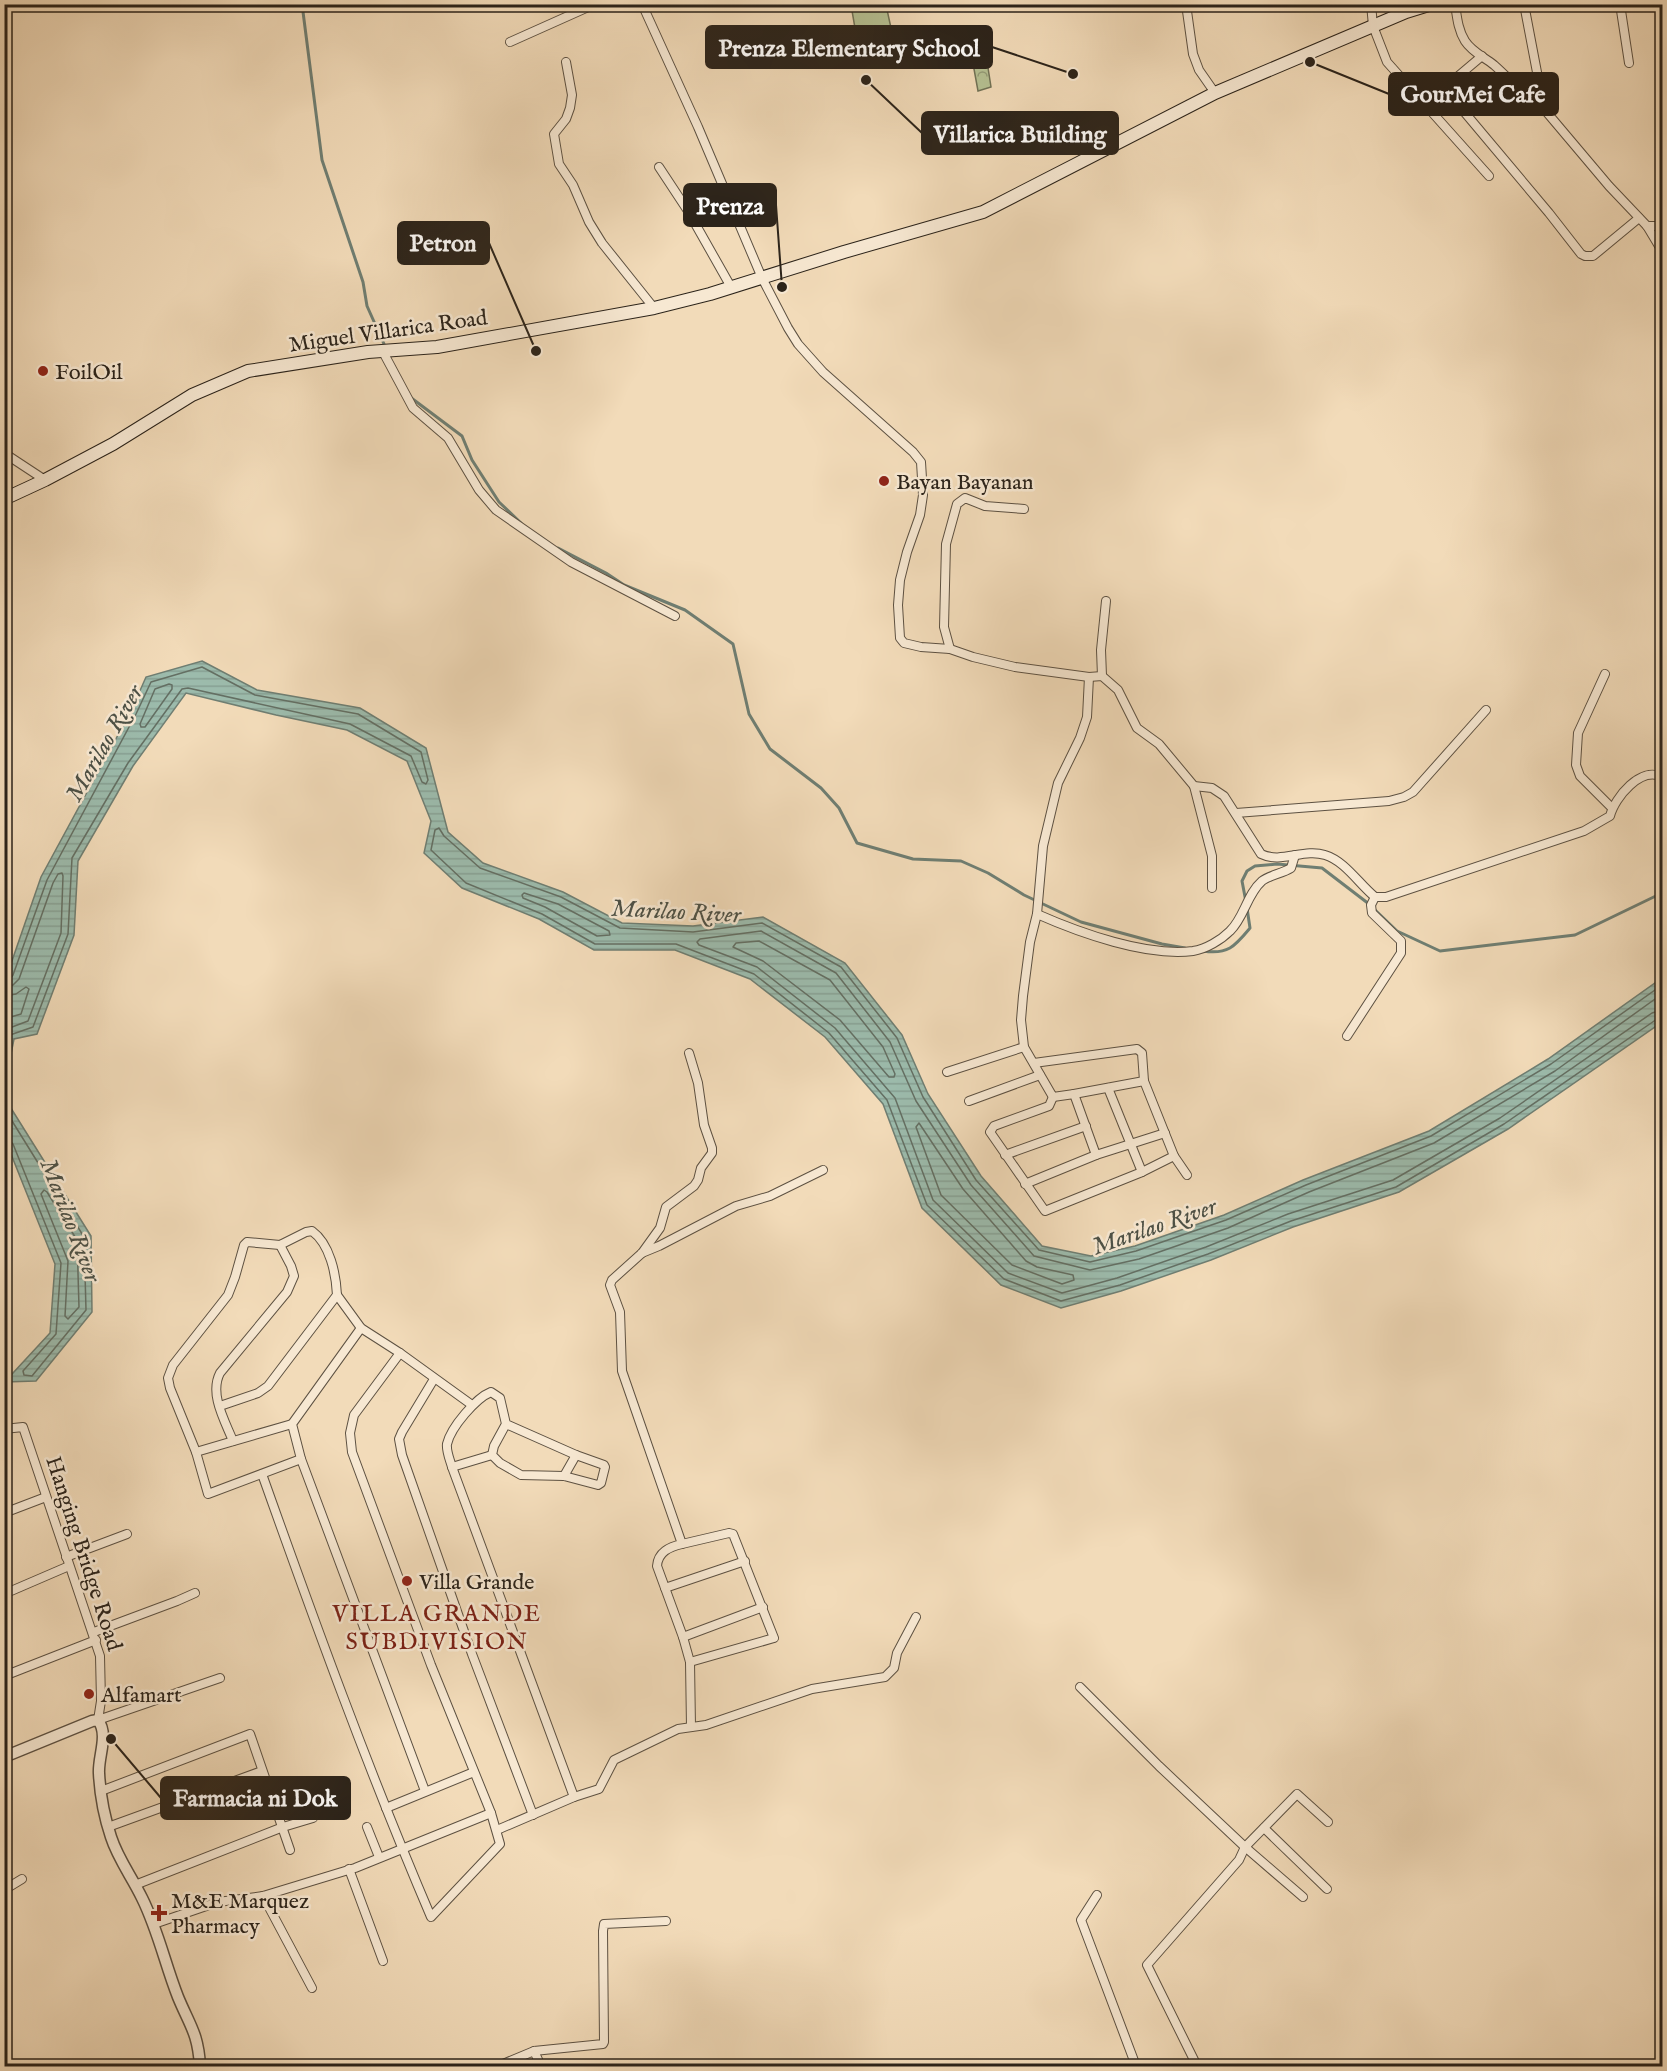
<svg xmlns="http://www.w3.org/2000/svg" width="1667" height="2071" font-family="'IM FELL English',serif">
	<defs>
		<pattern id="forest-crowns" width="20" height="18" patternUnits="userSpaceOnUse" patternTransform="scale(1.5)"><rect width="20" height="18" fill="#b6c193"/><path d="M2 6a3 3 0 1 1 6 0M12 15a3 3 0 1 1 6 0" fill="none" stroke="#949c77"/></pattern>
		<pattern id="water-rules" width="6" height="5" patternUnits="userSpaceOnUse" patternTransform="scale(1.5)"><rect width="6" height="5" fill="#9cbbac"/><path d="M0 2.5h6" fill="none" stroke="#87a093"/></pattern>
	</defs>
	<rect width="100%" height="100%" fill="#f2dbb9"/>
	<filter id="stains"><feTurbulence type="fractalNoise" baseFrequency=".00333" numOctaves="4"/><feColorMatrix values="0 0 0 0 .2 0 0 0 0 .09 0 0 0 0 .02 0 0 0 .5 -.17"/></filter>
	<radialGradient id="worn" r=".72"><stop offset=".6" stop-color="#630" stop-opacity="0"/><stop offset="1" stop-color="#630" stop-opacity=".3"/></radialGradient>
	<polygon fill="#b6c193" stroke="#707256" stroke-width="1.5" points="851,5 886,5 891,28 856,34"/>
	<polygon fill="url(#forest-crowns)" stroke="#707256" stroke-width="1.5" points="986,55 991,87 978,91 972,58"/>
	<g fill="url(#water-rules)" stroke="#6f7e72" stroke-width="1.5">
		<polygon points="202,661 257,690 360,708 426,748 448,832 483,863 563,892 622,923 693,926 763,917 845,963 902,1035 928,1094 981,1176 1042,1246 1091,1256 1135,1246 1224,1215 1303,1180 1429,1131 1548,1059 1662,978 1662,1022 1508,1129 1399,1192 1293,1227 1211,1260 1121,1291 1061,1308 1001,1285 922,1208 883,1104 825,1037 750,979 675,950 594,950 539,919 462,888 424,853 431,821 407,761 347,730 276,715 186,693 133,766 78,861 74,935 37,1034 14,1039 5,1084 5,981 41,877 131,711 146,677"/>
		<polygon points="4,1097 91,1236 92,1312 36,1381 5,1382 5,1371 12,1374 50,1333 55,1264 5,1139"/>
	</g>
	<g fill="none" stroke-linecap="round" stroke-linejoin="round">
		<g stroke="#646f63" stroke-width="1.5">
			<polygon points="169,684 172,685 172,689 145,727 141,727 140,724 155,689"/>
			<polygon points="524,893 558,904 609,931 610,935 597,936 545,907 523,898 522,895"/>
			<polygon points="759,941 830,980 883,1047 895,1074 894,1077 889,1077 840,1020 763,961 733,947 736,943"/>
			<polyline points="4,980 10,979 13,975 47,880 136,714 151,682 202,667 255,695 358,714 421,752 428,780 426,784 422,782 411,756 350,724 188,688 182,689 128,763 72,858 68,934 33,1027 10,1035 4,1054"/>
			<polyline points="1662,985 1551,1064 1431,1136 1306,1185 1226,1220 1136,1251 1090,1262 1039,1250 976,1180 923,1097 897,1038 841,967 762,923 693,932 620,928 561,897 480,868 444,836 439,828 435,830 431,850 466,883 542,914 595,944 676,944 754,974 829,1033 887,1100 927,1205 1004,1279 1061,1301 1120,1285 1208,1254 1291,1221 1396,1187 1504,1124 1657,1019 1662,1018"/>
			<polyline points="4,987 13,985 19,979 53,883 58,874 62,873 63,876 61,933 28,1021 4,1030"/>
			<polyline points="1662,994 1555,1071 1434,1143 1309,1192 1228,1228 1139,1259 1090,1270 1034,1256 971,1185 916,1101 890,1042 836,973 761,931 700,939 697,942 699,945 757,967 835,1028 895,1098 933,1200 1008,1273 1062,1293 1117,1278 1206,1247 1288,1214 1393,1180 1500,1118 1652,1013 1662,1010"/>
			<polyline points="4,996 16,994 26,987 29,989 21,1014 4,1019"/>
			<polyline points="4,1108 84,1237 86,1310 32,1376 24,1375 23,1371 56,1334 61,1263 13,1144 9,1140 4,1140"/>
			<polygon points="919,1123 963,1189 1026,1261 1037,1267 1073,1275 1074,1280 1062,1284 1012,1265 941,1195 916,1127"/>
			<polygon points="44,1190 47,1192 77,1240 79,1307 68,1319 65,1316 68,1261 41,1194"/>
		</g>
		<g stroke="#6f7e72" stroke-width="3">
			<polyline points="302,4 322,160 363,282 367,306 384,344"/>
			<polyline points="410,397 462,436 472,460 499,502 521,523"/>
			<polyline points="558,548 606,573 624,585 685,610 733,644 749,714 770,749 821,788 839,808 857,843 913,859 961,861 988,873 1024,895 1081,922 1162,944 1185,948"/>
			<polyline points="1246,902 1242,881 1247,871 1255,866 1277,864 1322,868 1369,904"/>
			<polyline points="1373,908 1397,931 1440,951 1575,935 1662,893"/>
			<path d="M1203,951C1228,955 1235,946 1250,928L1247,908"/>
		</g>
		<g stroke="#5d5142" stroke-width="10">
			<g id="minor">
				<path d="M642,4L698,127L762,278L788,328L798,344L823,372L913,452L921,462L923,495L920,515L907,552L900,580L898,605L900,638L904,643L921,647L950,649L973,657L1015,667L1089,677L1102,676L1118,690L1137,728L1159,744L1194,786L1212,788L1224,796L1261,854C1281,864 1304,848 1325,855C1345,861 1359,884 1375,897H1386L1584,831L1610,816C1615,797 1641,766 1662,777"/>
				<polyline points="1186,4 1193,54 1199,70 1215,93"/>
				<polyline points="1371,4 1373,26 1387,62 1489,176"/>
				<path d="M1455,4C1457,17 1458,30 1465,41C1472,52 1484,57 1494,65C1511,80 1525,97 1544,109L1609,186L1647,226L1662,251"/>
				<polyline points="1524,4 1544,109"/>
				<polyline points="1620,4 1629,63"/>
				<polyline points="510,42 595,4"/>
				<polyline points="1482,56 1450,83 1448,91 1450,95 1549,213 1581,254 1585,256 1593,256 1639,218"/>
				<polyline points="566,62 572,95 570,108 566,119 554,134 559,164 573,185 589,222 602,243 654,308"/>
				<polyline points="659,167 688,211 731,287"/>
				<polyline points="1647,226 1662,226"/>
				<polyline points="1662,275 1660,286 1662,300"/>
				<polyline points="382,350 413,408 448,438 479,490 496,510 571,562 675,616"/>
				<polyline points="4,453 45,480"/>
				<polyline points="950,649 944,627 946,544 957,504 965,498 985,506 1024,509"/>
				<polyline points="1605,674 1578,733 1576,765 1580,776 1612,808"/>
				<polyline points="1102,676 1101,650 1106,601"/>
				<polyline points="1089,677 1087,717 1080,738 1058,783 1043,846 1037,914 1030,942 1023,996 1021,1020 1024,1047 1053,1097 1074,1094 1096,1155 1165,1133"/>
				<polyline points="1194,786 1212,856 1212,888"/>
				<polyline points="1236,813 1389,801 1404,797 1413,792 1486,710"/>
				<path d="M1037,914C1080,933 1147,957 1193,951C1206,949 1221,940 1230,931C1244,918 1247,894 1262,881C1268,876 1283,873 1291,868L1295,855"/>
				<polyline points="1347,1036 1401,953 1401,941 1372,913 1371,905 1375,897"/>
				<path d="M689,1053L698,1083L704,1125L712,1148V1153L701,1168L698,1180L694,1186L666,1207L660,1228L642,1253L612,1280L610,1285L620,1312L622,1371L682,1544C669,1547 658,1552 657,1566L683,1637L690,1662L691,1727"/>
				<polyline points="1034,1063 1137,1049 1142,1053 1144,1081"/>
				<polyline points="947,1072 1024,1047"/>
				<polyline points="1108,1088 1142,1172"/>
				<polyline points="1074,1094 1144,1081 1174,1156 1187,1175"/>
				<polyline points="1053,1097 1049,1106 994,1126 990,1132 1045,1211 1142,1172 1174,1156"/>
				<polyline points="969,1101 1040,1075"/>
				<polyline points="1005,1155 1086,1126"/>
				<polyline points="1025,1184 1096,1155"/>
				<polyline points="642,1253 659,1246 736,1206 770,1196 823,1170"/>
				<polyline points="337,1295 361,1328 400,1353 472,1405"/>
				<polyline points="361,1328 292,1424 301,1459 425,1791"/>
				<polyline points="434,1379 402,1432 399,1439 402,1455 472,1654 533,1815"/>
				<path d="M220,1406L258,1393L268,1386L337,1295C336,1274 330,1244 312,1231L306,1232L280,1245L247,1242L244,1245L235,1277L228,1295L173,1365L168,1378L170,1388L196,1452L208,1494L301,1459"/>
				<path d="M506,1424L494,1446L492,1455L500,1463L521,1475L564,1476L598,1485L601,1483L605,1467L604,1465L576,1455L506,1424L500,1398L491,1392C476,1398 451,1427 447,1444C446,1451 450,1460 452,1467L574,1797"/>
				<polyline points="4,1429 23,1427 100,1656 101,1701 98,1720 220,1678"/>
				<path d="M233,1441C225,1421 209,1394 220,1373L287,1292L294,1276L291,1266L280,1245"/>
				<polyline points="196,1452 292,1424"/>
				<polyline points="452,1467 492,1455"/>
				<path d="M262,1474C315,1623 369,1772 431,1917L500,1844L491,1813L431,1665L352,1452L350,1433L354,1415L400,1353"/>
				<polyline points="564,1476 576,1455"/>
				<polyline points="4,1513 46,1497"/>
				<polyline points="682,1544 729,1533 733,1534 774,1638 690,1662"/>
				<polyline points="66,1557 127,1534"/>
				<polyline points="665,1588 745,1561"/>
				<polyline points="4,1594 69,1566"/>
				<polyline points="94,1632 177,1601 195,1593"/>
				<polyline points="683,1637 763,1607"/>
				<polyline points="4,1676 96,1640"/>
				<polyline points="1080,1687 1159,1766 1245,1847 1239,1860 1147,1965 1197,2066"/>
				<polyline points="101,1791 250,1734 290,1850"/>
				<polyline points="386,1808 474,1772"/>
				<polyline points="108,1827 262,1771"/>
				<polyline points="367,1827 379,1857"/>
				<polyline points="1264,1828 1327,1889"/>
				<polyline points="497,1830 574,1797 599,1789 614,1760 678,1729 706,1725 812,1689 885,1677 894,1668 897,1653 916,1617"/>
				<polyline points="349,1869 383,1961"/>
				<polyline points="135,1885 283,1827 313,1818"/>
				<polyline points="4,1890 22,1879"/>
				<polyline points="1097,1895 1081,1920 1136,2066"/>
				<polyline points="263,1896 312,1988"/>
				<polyline points="1303,1897 1245,1847 1297,1794 1328,1822"/>
				<polyline points="154,1924 218,1902 263,1896 355,1868 491,1813"/>
				<polyline points="534,2051 541,2066"/>
				<polyline points="498,2066 534,2051 603,2044 604,2042 603,1931 604,1924 666,1921"/>
			</g>
		</g>
		<g stroke="#5d5142" stroke-width="13">
			<path id="tertiary" d="M4,1757L92,1721L98,1720C109,1735 98,1756 99,1773C100,1794 104,1816 111,1837C118,1859 132,1877 142,1898C158,1930 165,1964 178,1997C190,2026 198,2033 200,2066"/>
		</g>
		<g stroke="#2b231a" stroke-width="14">
			<polyline id="secondary" points="4,499 45,480 113,444 192,395 248,371 368,352 437,347 654,308 710,294 844,252 983,212 1215,93 1406,12 1432,4"/>
		</g>
		<use href="#minor" stroke="#f7e8d2" stroke-width="8"/>
		<use href="#tertiary" stroke="#f7e8d2" stroke-width="10"/>
		<use href="#secondary" stroke="#f7e8d2" stroke-width="12"/>
	</g>
	<g fill="#8f2418" stroke="#f7e8d2" stroke-width="2">
		<circle cx="43" cy="371" r="6"/>
		<circle cx="884" cy="481" r="6"/>
		<circle cx="407" cy="1581" r="6"/>
		<circle cx="89" cy="1694" r="6"/>
		<path d="M156 1904h6v6h6v6h-6v6h-6v-6h-6v-6h6z"/>
	</g>
	<g text-anchor="middle" stroke-width="5" stroke-linejoin="round" paint-order="stroke">
		<g font-size="22" fill="#2b231a" stroke="#f7e8d2">
			<text transform="translate(388 330) rotate(-8)" y="8">Miguel Villarica Road</text>
			<text transform="translate(85 1553) rotate(72)" y="8">Hanging Bridge Road</text>
		</g>
		<g font-size="22" fill="#2b231a" stroke="#f7e8d2" text-anchor="start">
			<text x="55" y="379">FoilOil</text>
			<text x="896" y="489">Bayan Bayanan</text>
			<text x="419" y="1589">Villa Grande</text>
			<text x="101" y="1702">Alfamart</text>
			<text x="171" y="1908">M&amp;E Marquez<tspan x="171" dy="25">Pharmacy</tspan></text>
		</g>
		<g font-size="24" font-style="italic" fill="#4d5146" stroke="#f7e8d2">
			<text transform="translate(104 743) rotate(-60)" y="8">Marilao River</text>
			<text transform="translate(676 911) rotate(3)" y="8">Marilao River</text>
			<text transform="translate(71 1220) rotate(69)" y="8">Marilao River</text>
			<text transform="translate(1154 1226) rotate(-19)" y="8">Marilao River</text>
		</g>
		<g font-size="24" letter-spacing="1.5" fill="#7a1f14" stroke="#f7e8d2">
			<text x="437" y="1621">VILLA GRANDE<tspan x="437" dy="28">SUBDIVISION</tspan></text>
		</g>
	</g>
	<path fill="none" stroke="#2b231a" stroke-width="2" d="M1073 74L992 47M1310 62L1389 94M866 80L922 133M782 287L776 205M536 351L489 243M111 1739L161 1798"/>
	<g fill="#2b231a" stroke="#f7e8d2" stroke-width="2">
		<circle cx="1073" cy="74" r="6"/>
		<circle cx="1310" cy="62" r="6"/>
		<circle cx="866" cy="80" r="6"/>
		<circle cx="782" cy="287" r="6"/>
		<circle cx="536" cy="351" r="6"/>
		<circle cx="111" cy="1739" r="6"/>
	</g>
	<g fill="#2b231a" stroke="#2b231a" stroke-width="2">
		<rect x="706" y="26" width="286" height="42" rx="6"/>
		<rect x="1389" y="73" width="169" height="42" rx="6"/>
		<rect x="922" y="112" width="196" height="42" rx="6"/>
		<rect x="684" y="184" width="92" height="42" rx="6"/>
		<rect x="398" y="222" width="91" height="42" rx="6"/>
		<rect x="161" y="1777" width="189" height="42" rx="6"/>
	</g>
	<g font-size="24" text-anchor="middle" font-weight="bold" fill="#fff">
		<text x="849" y="56">Prenza Elementary School</text>
		<text x="1473" y="102">GourMei Cafe</text>
		<text x="1020" y="142">Villarica Building</text>
		<text x="730" y="214">Prenza</text>
		<text x="443" y="251">Petron</text>
		<text x="255" y="1806">Farmacia ni Dok</text>
	</g>
	<rect width="1667" height="2071" fill="none" stroke="#f2dbb9" stroke-width="24"/>
	<rect x="6" y="6" width="1655" height="2059" fill="none" stroke="#2b231a" stroke-width="3"/>
	<rect x="12" y="12" width="1643" height="2047" fill="none" stroke="#2b231a" stroke-width="1.5"/>
	<rect width="100%" height="100%" filter="url(#stains)"/>
	<rect width="100%" height="100%" fill="url(#worn)"/>
</svg>
